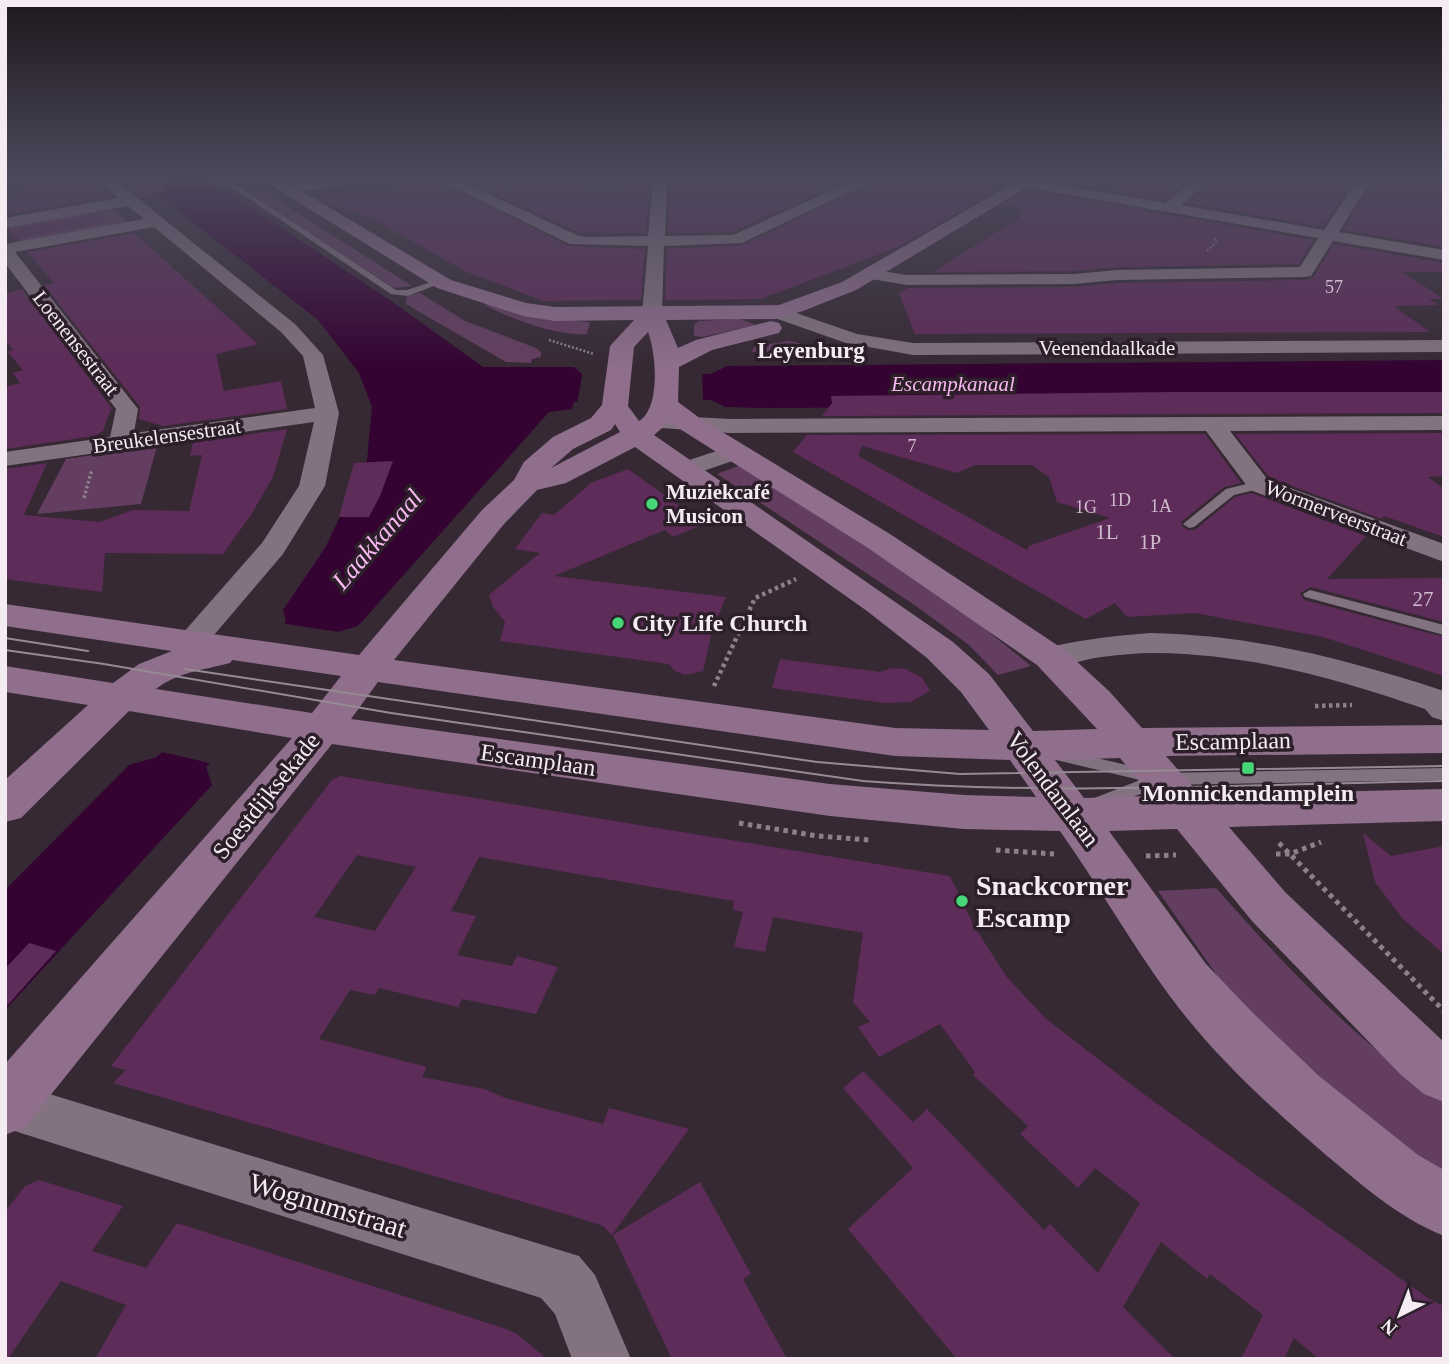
<svg xmlns="http://www.w3.org/2000/svg" width="1449" height="1364" font-family="Georgia,serif">
	<rect width="100%" height="100%" fill="#362934"/>
	<g fill="#643e60">
		<polygon points="263,191 412,286 394,288 249,193"/>
		<polygon points="111,208 128,223 21,242 8,226"/>
		<polygon points="420,293 465,321 536,348 541,352 541,357 532,359 531,363 506,362 406,304 407,296"/>
		<path d="M487,304L545,319L590,322L587,334C555,336 514,320 485,305Z"/>
		<polygon points="739,319 756,325 703,337 694,336 694,325 699,321"/>
		<polygon points="788,341 794,342 833,351 752,352 754,347"/>
		<polygon points="157,446 141,504 37,514 66,459"/>
		<polygon points="741,465 937,590 1031,666 998,675 969,645 916,606 717,474"/>
		<path d="M1216,888C1287,968 1354,1040 1444,1100V1175L1306,1070L1223,984L1158,891Z"/>
	</g>
	<polygon fill="#340331" points="135,177 206,177 397,305 483,367 574,367 582,374 711,374 727,366 1444,360 1444,404 767,408 725,407 711,400 574,402 572,409 549,412 358,626 331,634 210,763 206,767 212,785 5,1010 5,890 129,765 157,757 286,622 283,610 325,548 367,460 372,407 359,373 318,320"/>
	<g fill="#362934">
		<polygon points="583,370 702,370 703,401 577,404"/>
		<polygon points="280,623 339,632 214,764 157,751"/>
	</g>
	<g fill="#5e2c59" fill-rule="evenodd">
		<polygon points="36,177 92,177 113,196 5,215 5,201 25,196 13,181"/>
		<polygon points="116,177 161,177 163,192 139,196"/>
		<polygon points="459,177 568,177 587,185 650,184 646,233 580,233"/>
		<polygon points="734,177 854,177 732,232 668,233 670,184 724,184"/>
		<polygon points="882,177 978,177 988,184 1003,186 898,247 761,299 665,300 667,249 743,245"/>
		<polygon points="1047,177 1193,177 1164,200 1045,180"/>
		<polygon points="1217,177 1356,177 1323,227 1187,203"/>
		<polygon points="1375,177 1440,177 1439,181 1443,182 1439,203 1444,204 1444,247 1343,230"/>
		<polygon points="431,178 569,246 645,249 641,300 544,301 467,272 371,218 319,199"/>
		<polygon points="1027,190 1314,240 1299,264 1117,267 1074,271 933,272 1021,217 1014,203 993,211"/>
		<polygon points="95,215 111,222 16,239 8,230"/>
		<polygon points="134,233 258,344 216,354 224,391 281,381 287,409 163,426 139,419 140,407 44,285 54,283 27,252"/>
		<polygon points="1334,244 1444,263 1444,272 1402,272 1444,299 1429,299 1438,305 1394,306 1430,332 915,334 899,293 908,288 1074,287 1117,283 1305,280 1313,277"/>
		<polygon points="22,289 113,410 111,409 103,431 94,436 5,449 5,387 20,383 13,373 23,370 8,352 13,350 5,339 5,293"/>
		<polygon points="1174,392 1444,392 1444,413 822,416 832,403 831,396"/>
		<polygon points="287,429 273,477 251,515 223,554 105,553 102,592 5,579 5,469 47,463 24,515 100,522 133,510 189,511 202,455 190,456 193,442"/>
		<polygon points="1444,433 1444,476 1428,477 1444,489 1444,537 1384,516 1382,519 1270,478 1235,434"/>
		<path d="M1205,434L1241,483L1224,487L1181,522L1182,526L1188,530H1195L1235,497L1252,493L1366,536L1327,579L1444,578V622L1311,587L1300,593L1304,600L1444,637V676L1323,637L1195,613L1127,617L1115,603L1086,619L793,452L807,435ZM862,446L957,473L975,465H1032L1049,477L1057,502L1110,518L1029,546L1027,550L858,456Z"/>
		<polygon points="393,461 380,496 369,517 339,517 354,463"/>
		<polygon points="628,469 705,524 673,537 665,530 554,576 726,597 712,631 703,671 685,675 675,671 669,664 500,641 505,622 493,607 489,595 540,553 515,549 542,513 554,515 591,483"/>
		<polygon points="780,659 880,672 892,668 906,669 922,678 930,691 911,702 885,703 772,688"/>
		<path d="M340,776L950,876L974,926L1006,976L1045,1018L1145,1095L1429,1299L1444,1306V1359H1319L1294,1338L1284,1359H1241L1263,1315L1210,1274L1207,1279L1161,1242L1123,1307L1175,1359H957L848,1229L913,1168L843,1088L863,1071L913,1122L927,1109L1044,1230L1050,1224L1098,1273L1140,1203L1095,1168L1078,1188L1020,1134L1028,1126L973,1075L975,1072L940,1024L879,1057L858,1027L870,1022L853,1002L863,933L773,917L765,952L734,947L743,912L733,910L734,901L479,857L451,911L476,916L457,955L512,966L517,956L558,967L536,1014L462,999L458,1007L379,988L375,995L350,990L319,1039L427,1067L422,1077L484,1089L505,1098L603,1124L609,1108L689,1129L612,1235L603,1226L572,1216L113,1083L126,1070L111,1066L332,780ZM357,855L416,867L375,931L314,917Z"/>
		<polygon points="1363,833 1391,856 1444,846 1444,954 1403,919 1375,882"/>
		<polygon points="29,943 56,951 5,1008 5,969"/>
		<polygon points="39,1180 123,1206 92,1251 146,1268 177,1223 506,1329 517,1334 547,1359 95,1359 126,1305 61,1281 8,1359 5,1359 5,1212 25,1186"/>
		<polygon points="700,1182 751,1274 743,1279 787,1359 672,1359 613,1235"/>
	</g>
	<g fill="none" stroke-linecap="round" stroke-linejoin="round">
		<polyline stroke="#8c818b" stroke-width="2" stroke-dasharray="2 2" stroke-linecap="butt" points="1207,251 1217,241 1213,238"/>
		<polyline stroke="#8c818b" stroke-width="2.5" stroke-dasharray="2 2" stroke-linecap="butt" points="549,340 594,354"/>
		<polyline stroke="#8c818b" stroke-width="3.5" stroke-dasharray="2.5 2.5" stroke-linecap="butt" points="84,498 92,469"/>
		<g stroke="#8c818b" stroke-width="4.5" stroke-dasharray="3.5 3.5" stroke-linecap="butt">
			<polyline points="714,686 755,598 796,579"/>
			<polyline points="1315,706 1352,705"/>
		</g>
		<g stroke="#8c818b" stroke-width="5" stroke-dasharray="4.5 4.5" stroke-linecap="butt">
			<polyline points="739,823 818,836 869,840"/>
			<polyline points="1279,843 1444,1011"/>
			<polyline points="996,850 1054,854"/>
			<polyline points="1276,854 1290,854 1321,842"/>
			<polyline points="1146,856 1176,855"/>
		</g>
		<g fill="#837280" fill-rule="evenodd">
			<polygon points="217,177 225,177 396,290 407,290 440,279 444,282 408,296 391,294"/>
			<polygon points="1259,481 1263,482 1263,488 1234,495 1194,527 1189,528 1183,524 1226,489"/>
			<polygon points="1310,590 1444,625 1444,635 1305,597 1303,594"/>
			<polygon points="1058,749 1161,773 1444,768 1444,780 1163,785 1098,811 1092,809 1089,804 1092,799 1140,780 1052,759 1049,755 1052,751"/>
		</g>
		<g fill="#837280" fill-rule="evenodd">
			<path d="M95,177H111L295,324L323,355L339,413L325,486L283,554L202,649L191,652L180,649L175,642L262,543L299,486L314,422L5,466V452L110,437L116,409L5,263V244L144,219L128,206L5,228V218L119,198ZM154,227L281,332L303,356L315,408L134,433L138,409L15,252Z"/>
			<polygon points="335,177 368,177 361,181 288,194 281,190 288,186"/>
			<polygon points="433,177 452,177 579,236 589,237 648,236 653,181 593,181 586,177 731,177 724,181 667,181 665,236 733,235 861,177 880,177 742,243 664,246 662,314 652,320 642,314 648,246 570,244"/>
			<polygon points="981,177 1015,177 1165,203 1198,177 1214,177 1181,205 1324,230 1359,177 1373,177 1339,232 1444,250 1444,260 1333,241 1311,276 1305,277 1117,280 1074,284 907,285 865,278 862,274 865,270 871,269 907,275 1074,274 1117,270 1300,267 1318,238 988,181"/>
			<polygon points="776,306 857,334 913,343 1444,340 1444,352 913,355 846,343 769,316 766,312 769,308"/>
			<polygon points="656,415 730,419 1444,416 1444,430 1230,431 1268,480 1444,544 1444,562 1250,490 1206,431 730,433 648,427 644,422 648,417"/>
			<polygon points="735,445 744,447 747,452 744,457 686,477 677,474 673,469 677,464"/>
			<path d="M1150,633C1254,635 1345,659 1444,691V721L1432,717L1425,709C1336,678 1249,654 1155,653C1137,653 1119,655 1101,657C1080,660 1059,670 1039,664L1034,657L1039,650C1075,640 1112,636 1150,633Z"/>
			<polygon points="7,1081 579,1256 595,1275 631,1359 572,1359 555,1314 541,1298 5,1128"/>
		</g>
		<path fill="#8f6f8b" fill-rule="evenodd" d="M258,177H278L451,280L526,303L555,307L779,305L842,282L1024,177H1044L856,290L803,311L776,319L666,320L678,348L696,340L771,321L779,323L782,328L779,333L712,350L679,367L678,402L701,419L890,534L1063,649L1109,691L1142,728L1444,725V753L1166,756L1200,795L1444,789V821L1229,827L1286,893L1444,1042V1102L1424,1094L1401,1075L1252,921L1177,829L1109,831L1206,964L1253,1013L1319,1076L1418,1155L1444,1170V1236C1398,1217 1363,1186 1326,1155C1270,1107 1213,1055 1169,995C1131,943 1098,885 1060,831L964,829L830,816L332,744L25,1127L5,1135V1064L292,738L129,711L21,818L5,822V780L88,705L5,692V666L113,683L139,664L172,651L5,626V604L359,655L482,510L514,480L524,462L553,437L591,418L602,405L610,346L634,320L555,321L523,316L437,288ZM648,332C656,352 661,408 639,421L628,406L634,347ZM669,422L868,548L1037,665L1097,729L1033,731L989,674L953,642L654,435ZM615,424L620,432L551,468L573,449L611,430ZM635,447L867,611L927,658L961,692L989,730L895,728L394,660L504,524L537,490L566,483ZM232,660L341,676L312,713L156,689C178,672 203,670 230,663ZM378,682L895,756L1010,760L1036,797L964,795L830,784L351,719ZM1120,758L1151,796L1084,798L1055,760Z"/>
		<g stroke="#968b94" stroke-width="2">
			<polyline points="5,638 88,651"/>
			<path d="M5,650L104,664L391,713L863,781C1056,796 1251,784 1444,781"/>
			<polyline points="185,669 817,762 960,774 1444,766"/>
		</g>
	</g>
	<linearGradient id="sky" x2="0" y2="1"><stop stop-color="#1e171d"/><stop offset="0.48" stop-color="#4c495c"/><stop offset="1" stop-color="#4c495c" stop-opacity="0"/></linearGradient>
	<rect width="1449" height="368" fill="url(#sky)"/>
	<g fill="#47d779" stroke="#2c1f2a" stroke-width="2.5">
		<circle cx="652" cy="504" r="7"/>
		<circle cx="618" cy="623" r="7"/>
		<rect x="1241" y="761" width="14" height="14" rx="3.5"/>
		<circle cx="962" cy="901" r="7"/>
	</g>
	<g text-anchor="middle" stroke-width="7" stroke-linejoin="round" paint-order="stroke">
		<g font-size="18" fill="#cebbcc">
			<text x="1334" y="293">57</text>
			<text x="912" y="452">7</text>
			<text x="1120" y="506">1D</text>
			<text x="1161" y="512">1A</text>
			<text x="1086" y="513">1G</text>
		</g>
		<g font-size="21" fill="#f4ebf3" stroke="#2c1f2a">
			<text transform="translate(76 343) rotate(52)" y="7">Loenensestraat</text>
			<text x="1107" y="355">Veenendaalkade</text>
			<text transform="translate(167 436) rotate(-8)" y="7">Breukelensestraat</text>
			<text transform="translate(1336 513) rotate(21)" y="7">Wormerveerstraat</text>
		</g>
		<g font-size="21" font-style="italic" fill="#f7b8ef" stroke="#2c1f2a">
			<text x="953" y="391">Escampkanaal</text>
		</g>
		<g font-size="21" font-weight="bold" fill="#f4ebf3" stroke="#2c1f2a" text-anchor="start">
			<text x="666" y="499">Muziekcafé<tspan x="666" dy="24">Musicon</tspan></text>
		</g>
		<g font-size="21" fill="#cebbcc">
			<text x="1107" y="539">1L</text>
			<text x="1150" y="549">1P</text>
			<text x="1423" y="606">27</text>
		</g>
		<g font-size="23" font-weight="bold" fill="#f4ebf3" stroke="#2c1f2a">
			<text x="811" y="358">Leyenburg</text>
		</g>
		<g font-size="24" font-weight="bold" fill="#f4ebf3" stroke="#2c1f2a" text-anchor="start">
			<text x="632" y="631">City Life Church</text>
			<text x="1248" y="801" text-anchor="middle">Monnickendamplein</text>
		</g>
		<g font-size="24" fill="#f4ebf3" stroke="#2c1f2a">
			<text transform="translate(1233 741) rotate(-1)" y="8">Escamplaan</text>
			<text transform="translate(538 760) rotate(8)" y="8">Escamplaan</text>
			<text transform="translate(1053 789) rotate(53)" y="8">Volendamlaan</text>
			<text transform="translate(266 796) rotate(-51)" y="8">Soestdijksekade</text>
		</g>
		<g font-size="26" font-style="italic" fill="#f7b8ef" stroke="#2c1f2a">
			<text transform="translate(377 539) rotate(-49)" y="9">Laakkanaal</text>
		</g>
		<g font-size="28" font-weight="bold" fill="#f4ebf3" stroke="#2c1f2a" text-anchor="start">
			<text x="976" y="895">Snackcorner<tspan x="976" dy="32">Escamp</tspan></text>
		</g>
		<g font-size="28" fill="#f4ebf3" stroke="#2c1f2a">
			<text transform="translate(328 1205) rotate(17)" y="10">Wognumstraat</text>
		</g>
	</g>
	<rect width="1449" height="1364" fill="none" stroke="#f4ebf3" stroke-width="14"/>
	<g transform="translate(1400 1315) rotate(222)" stroke="#2c1f2a" stroke-width="5" paint-order="stroke">
	<path d="M0-5L12 26L0 18L-12 26Z" fill="#f4ebf3"/>
	<text y="-10" font-size="19" font-weight="bold" text-anchor="middle" fill="#f4ebf3">N</text>
	</g>
</svg>
